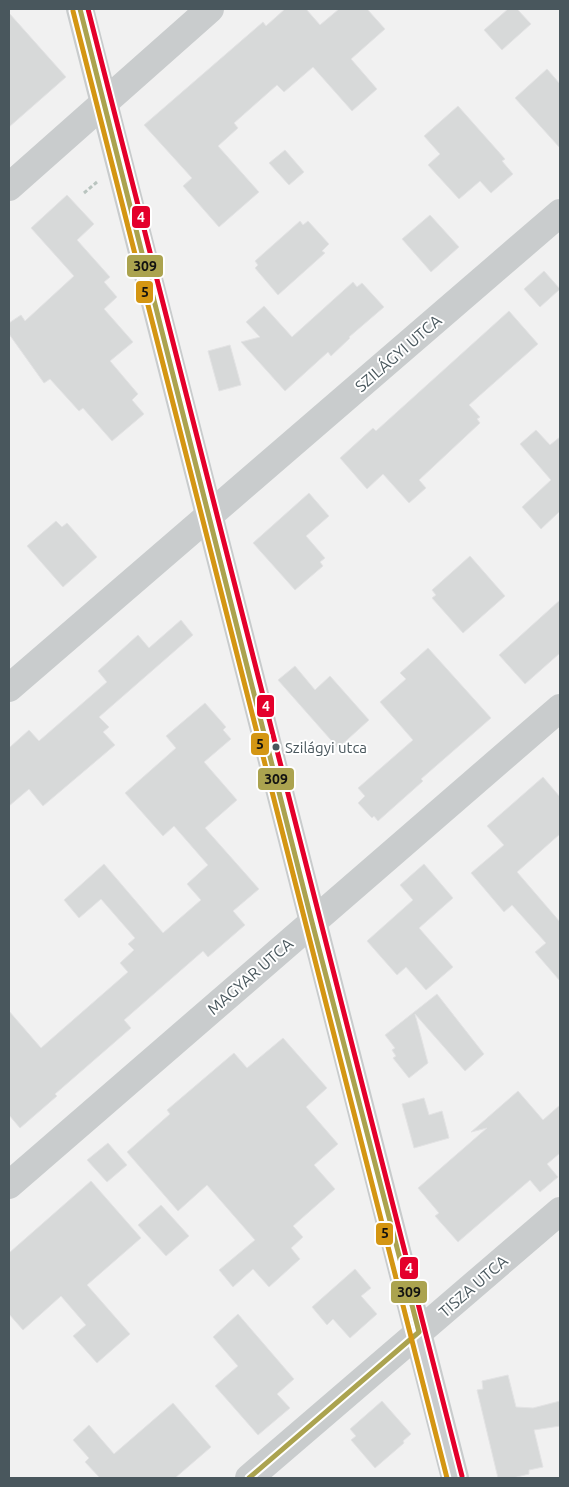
<svg xmlns="http://www.w3.org/2000/svg" width="569" height="1487" font-family="Ubuntu,sans-serif">
	<rect width="100%" height="100%" fill="#f1f1f1"/>
	<g fill="#d7d9d9" stroke="#e3e3e4">
		<polygon points="285,9 306,9 320,25 339,9 367,9 385,29 351,59 377,89 352,111 313,67 284,92 277,85 234,123 238,128 218,146 259,192 219,227 183,186 192,178 144,125 263,22 266,26"/>
		<polygon points="508,9 517,9 531,24 502,50 484,30"/>
		<polygon points="9,13 66,77 9,127"/>
		<polygon points="547,69 560,84 560,148 515,98"/>
		<polygon points="458,106 505,159 502,161 513,174 491,193 480,181 459,199 428,165 440,154 424,136"/>
		<polygon points="285,150 304,172 289,185 269,163"/>
		<polygon points="67,195 94,224 77,240 110,277 104,282 117,297 104,309 133,342 110,361 138,394 132,400 144,414 112,441 83,408 79,411 50,379 44,383 9,334 9,323 21,315 25,321 74,276 31,228"/>
		<polygon points="430,215 459,247 431,272 402,239"/>
		<polygon points="300,221 303,225 308,221 329,244 322,251 325,253 278,295 255,268 258,265 255,261"/>
		<polygon points="544,271 560,289 540,307 524,289"/>
		<polygon points="353,282 357,287 362,283 384,307 349,337 350,338 331,356 328,352 285,391 241,342 260,337 246,322 264,306 292,337"/>
		<polygon points="509,311 538,344 469,405 480,417 477,419 480,423 419,480 426,488 409,503 383,474 367,489 340,458 373,428 376,431"/>
		<polygon points="230,345 241,385 219,391 208,351"/>
		<polygon points="536,430 550,445 560,437 560,511 541,529 522,507 551,480 520,444"/>
		<polygon points="309,493 329,516 306,536 325,558 320,562 323,566 295,590 253,543"/>
		<polygon points="56,521 62,527 67,523 97,557 63,587 27,546"/>
		<polygon points="470,556 505,596 463,633 432,598 436,595 432,590"/>
		<polygon points="560,600 560,653 525,684 499,655"/>
		<polygon points="181,620 193,635 99,717 109,727 103,732 115,745 43,806 29,789 9,806 9,748 29,730 39,741 107,682 98,671 138,635 149,648"/>
		<polygon points="428,648 491,718 421,779 423,781 378,821 374,816 372,818 358,803 365,796 358,788 413,740 380,702 406,679 400,673"/>
		<polygon points="295,666 315,690 330,676 369,720 338,748 278,680"/>
		<polygon points="205,703 226,727 223,730 231,739 204,762 237,800 205,828 259,889 233,911 245,925 208,957 203,951 124,1020 131,1028 55,1094 57,1096 20,1128 9,1115 9,1011 41,1048 128,972 120,963 134,950 128,944 135,938 101,899 79,918 64,900 104,864 163,933 201,900 187,884 208,865 174,826 163,836 125,793 176,748 166,736"/>
		<polygon points="543,777 560,797 560,834 517,872 560,922 560,981 535,952 546,943 512,905 504,912 471,873 504,845 487,826"/>
		<polygon points="424,864 453,898 419,928 453,967 426,990 406,967 397,975 367,941 413,900 400,885"/>
		<polygon points="437,994 484,1054 465,1071 415,1014 428,1063 409,1078 393,1058 396,1056 392,1050 395,1048 385,1035"/>
		<polygon points="283,1038 327,1088 306,1107 338,1144 314,1165 335,1189 293,1226 303,1237 291,1248 300,1259 269,1287 253,1269 233,1287 219,1270 255,1240 207,1185 178,1211 127,1152 170,1114 167,1110 234,1053 247,1068"/>
		<polygon points="518,1091 543,1120 560,1105 560,1153 547,1164 558,1177 540,1192 530,1180 458,1242 435,1216 439,1213 418,1188 487,1128 471,1132"/>
		<polygon points="424,1098 429,1115 442,1111 449,1138 414,1148 402,1104"/>
		<polygon points="108,1143 127,1165 107,1182 87,1160"/>
		<polygon points="91,1181 141,1238 87,1285 130,1334 97,1363 73,1336 86,1325 61,1296 23,1330 9,1314 9,1253"/>
		<polygon points="161,1205 189,1236 166,1256 138,1225"/>
		<polygon points="355,1269 371,1288 361,1296 377,1314 350,1338 333,1319 327,1325 312,1307"/>
		<polygon points="238,1314 294,1379 277,1394 290,1408 258,1435 215,1386 238,1366 213,1337"/>
		<polygon points="508,1375 516,1407 533,1408 560,1401 560,1426 534,1430 543,1467 529,1470 529,1474 513,1478 498,1478 477,1390 483,1389 482,1381"/>
		<polygon points="382,1401 411,1434 403,1441 404,1443 375,1468 351,1440 356,1436 350,1429"/>
		<polygon points="173,1403 211,1447 175,1478 100,1478 85,1462 89,1458 73,1440 89,1425 114,1454"/>
	</g>
	<g fill="none" stroke-linecap="round" stroke-linejoin="round">
		<polyline stroke="#b9c4bf" stroke-width="3" stroke-dasharray="4 2.5" stroke-linecap="butt" points="84,193 97,182"/>
		<g stroke="#c9cccd" stroke-width="28">
			<polyline points="80,9 455,1478"/>
			<polyline points="9,187 210,9"/>
			<polyline points="9,688 560,213"/>
			<polyline points="9,1185 560,708"/>
			<polyline points="249,1478 560,1211"/>
		</g>
		<g stroke="#fff" stroke-width="9">
			<polyline id="bus-1" points="80,9 312,922 419,1332 249,1478"/>
		</g>
		<g stroke="#fff" stroke-width="9">
			<polyline id="bus-2" points="73,11 447,1478"/>
		</g>
		<g stroke="#fff" stroke-width="9">
			<polyline id="bus-3" points="88,9 462,1476"/>
		</g>
		<use href="#bus-1" stroke="#aba34f" stroke-width="5"/>
		<use href="#bus-2" stroke="#d49613" stroke-width="5"/>
		<use href="#bus-3" stroke="#e4002b" stroke-width="5"/>
	</g>
	<circle fill="#49575d" stroke="#fff" stroke-width="2" cx="276" cy="747" r="4.5"/>
	<g text-anchor="middle" stroke-width="4" stroke-linejoin="round" paint-order="stroke">
		<g font-size="15" fill="#49575d" stroke="#fff" text-anchor="start">
			<text x="285" y="753">Szilágyi utca</text>
		</g>
		<g font-size="16" fill="#49575d" stroke="#fff">
			<text transform="translate(398 353) rotate(-41)" y="6">SZILÁGYI UTCA</text>
			<text transform="translate(250 976) rotate(-41)" y="6">MAGYAR UTCA</text>
			<text transform="translate(473 1286) rotate(-41)" y="6">TISZA UTCA</text>
		</g>
	</g>
	<g stroke="#fff" stroke-width="2">
		<rect x="131" y="205" width="20" height="24" rx="5" fill="#e4002b"/>
		<rect x="126" y="254" width="38" height="24" rx="5" fill="#aba34f"/>
		<rect x="135" y="280" width="19" height="24" rx="5" fill="#d49613"/>
		<rect x="256" y="694" width="19" height="24" rx="5" fill="#e4002b"/>
		<rect x="250" y="732" width="20" height="24" rx="5" fill="#d49613"/>
		<rect x="257" y="767" width="38" height="24" rx="5" fill="#aba34f"/>
		<rect x="375" y="1222" width="19" height="24" rx="5" fill="#d49613"/>
		<rect x="399" y="1256" width="20" height="24" rx="5" fill="#e4002b"/>
		<rect x="390" y="1280" width="38" height="24" rx="5" fill="#aba34f"/>
	</g>
	<g font-size="14" text-anchor="middle" font-weight="bold" fill="#fff">
		<text x="141" y="222">4</text>
		<text x="266" y="711">4</text>
		<text x="409" y="1273">4</text>
	</g>
	<g font-size="14" text-anchor="middle" font-weight="bold" fill="#111">
		<text x="145" y="271">309</text>
		<text x="145" y="297">5</text>
		<text x="260" y="749">5</text>
		<text x="276" y="784">309</text>
		<text x="385" y="1238">5</text>
		<text x="409" y="1297">309</text>
	</g>
	<rect width="569" height="1487" fill="none" stroke="#49575d" stroke-width="20"/>
</svg>
